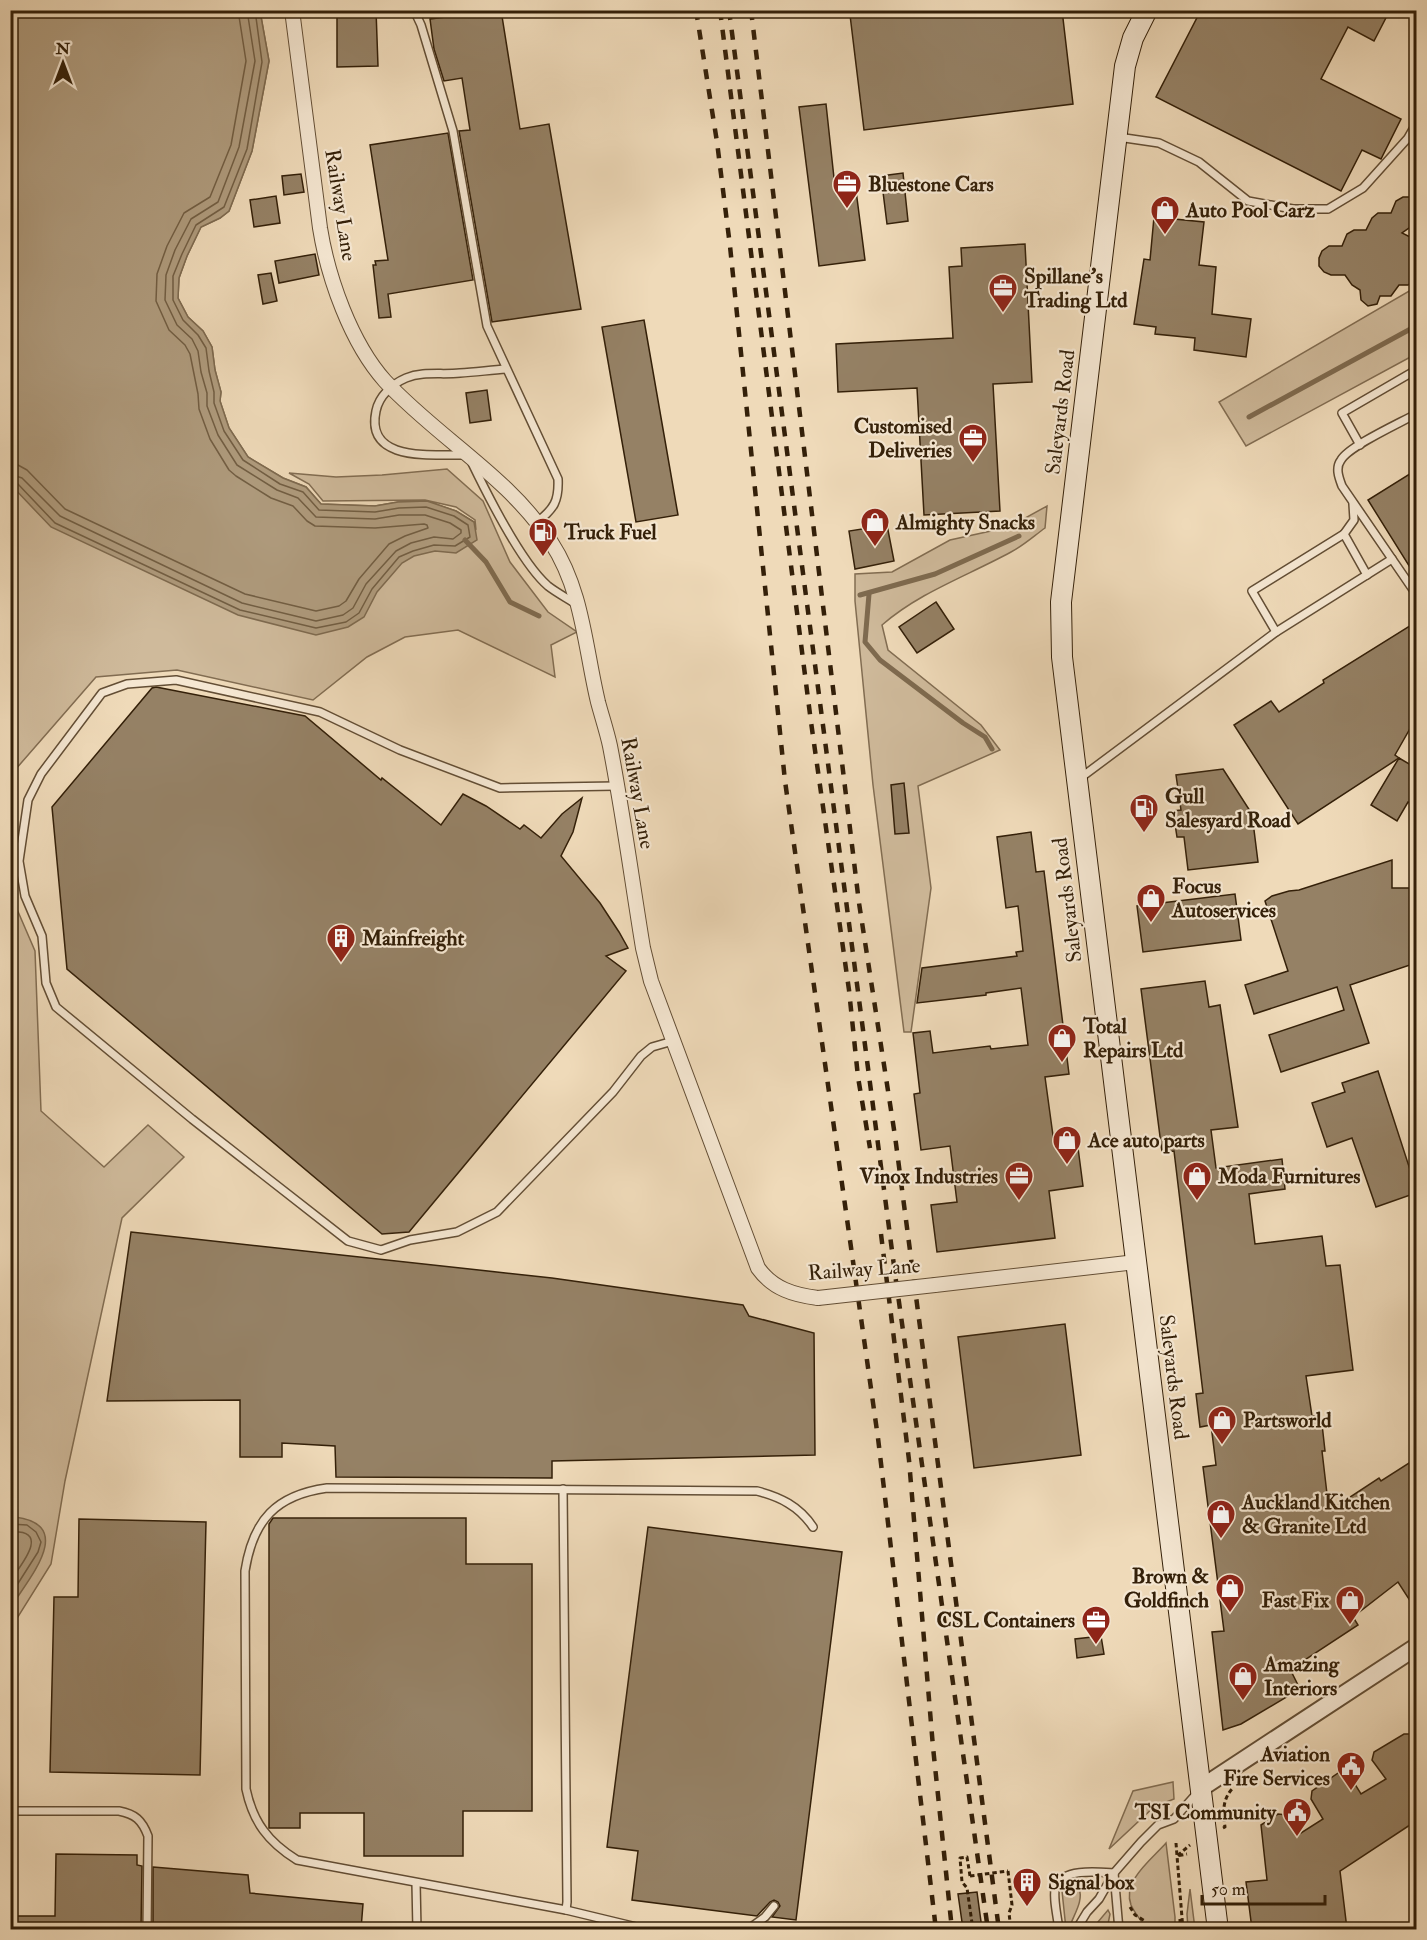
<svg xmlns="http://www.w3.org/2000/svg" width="1427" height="1940" font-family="'IM FELL Double Pica',serif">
	<rect width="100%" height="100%" fill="#efdab9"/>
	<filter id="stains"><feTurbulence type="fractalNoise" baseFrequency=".00333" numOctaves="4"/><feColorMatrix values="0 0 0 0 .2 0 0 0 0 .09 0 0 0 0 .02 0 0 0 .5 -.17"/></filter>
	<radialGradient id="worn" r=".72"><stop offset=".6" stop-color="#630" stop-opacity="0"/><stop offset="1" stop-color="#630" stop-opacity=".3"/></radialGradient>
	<g fill="#cfba9b" stroke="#826d52" stroke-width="1.5">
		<polygon points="11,11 260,11 269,61 252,151 229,211 220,218 201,227 187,256 179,278 178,298 188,317 203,331 212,347 215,370 221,392 220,401 229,428 248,457 283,478 306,487 321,504 375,506 398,502 427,501 456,511 474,522 476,530 475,520 456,507 425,500 323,501 309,484 289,473 336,477 382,475 447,469 483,501 510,562 548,612 577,632 551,645 555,677 458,630 405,637 367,657 313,700 177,670 96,677 15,770 11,835"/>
		<polygon points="1416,287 1416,354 1246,446 1219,402"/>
		<path d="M1047,506L1045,528C1034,536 1023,546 1011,552C967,576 920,592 882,625L888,650L981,725L1000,750L918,786L931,888L911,1032H904L873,785L855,601V574L892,572L950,540L1009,527Z"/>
		<polygon points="10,893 35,951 41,1111 104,1167 148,1125 184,1157 122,1218 65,1481 51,1564 11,1628"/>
		<polygon points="1173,1782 1174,1799 1154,1807 1109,1849 1133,1791"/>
		<path d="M1166,1843L1175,1917V1929H1146C1142,1921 1135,1914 1131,1905C1122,1881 1151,1860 1166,1843Z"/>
		<path d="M1070,1886L1079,1888C1084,1902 1073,1915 1069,1929H1066L1062,1891Z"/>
		<polygon points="1190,1889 1195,1929 1188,1929 1187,1914"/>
		<polygon points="1108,1910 1110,1914 1107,1929 1092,1929"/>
	</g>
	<g fill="#af9b7d" stroke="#7e6a4f" stroke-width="1.5">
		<polygon points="11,10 260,11 269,61 252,151 229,211 220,218 201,227 187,256 179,278 178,298 188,317 203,331 212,347 215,370 221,392 220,401 229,428 248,457 283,478 306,487 321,504 375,506 398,502 427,501 456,511 474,522 477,540 456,553 435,551 414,556 402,563 377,592 364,617 348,627 316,635 238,615 51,527 11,485"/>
		<path d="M15,1517C77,1525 28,1579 11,1607V1519Z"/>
	</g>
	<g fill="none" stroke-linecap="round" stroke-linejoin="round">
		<g stroke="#725e43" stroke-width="1.5">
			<polyline points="10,465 18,465 27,470 65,509 245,594 316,611 339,606 346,601 359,579 389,544 405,536 428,528 427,525 424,524 375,528 315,526 307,521 293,506 271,498 236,476 229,470 210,439 199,409 198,394 190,354 185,345 169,330 156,301 157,274 167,246 184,213 210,197 231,145 246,61 238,10"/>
			<polyline points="10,474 22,478 60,516 242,603 316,621 343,615 353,608 366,584 396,551 411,543 434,537 453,539 461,533 461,530 450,523 425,515 399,515 375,519 316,517 298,498 277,490 237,465 218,435 207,406 207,393 201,372 198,351 192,339 177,325 165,300 166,275 175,250 191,219 218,202 239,147 255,61 247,10"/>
			<polyline points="10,481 17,483 55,523 240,610 316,628 346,622 359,613 372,589 399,557 413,551 434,545 455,546 470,537 468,525 454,516 426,507 399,508 375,512 319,510 303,492 280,484 243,460 224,431 214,403 214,392 209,371 206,348 198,335 183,320 173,300 173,276 182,254 196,225 224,207 247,149 262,62 255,10"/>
			<polyline points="10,1524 27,1525 36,1532 41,1542 38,1552 10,1596"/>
			<path d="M10,1532C52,1529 21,1565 10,1581"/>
		</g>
		<g stroke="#7e6a4f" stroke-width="5">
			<polyline points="1249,417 1416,326"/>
			<polyline points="465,540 486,562 510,602 539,616"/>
			<polyline points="869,594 865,642 880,660 963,723 985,737 992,749"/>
			<polyline points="860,595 935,574 1019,536"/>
		</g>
	</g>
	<g fill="#958165" stroke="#342009" stroke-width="1.5">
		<polygon points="337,10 376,10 378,66 337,67"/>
		<polygon points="444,10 501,10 520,129 549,124 581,309 492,322 459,131 470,130 462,78 444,81 434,49 430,19 445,17"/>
		<polygon points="883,10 1062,10 1073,104 864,130 850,15"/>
		<polygon points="1201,10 1390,10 1374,41 1348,27 1321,79 1401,119 1381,159 1362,150 1341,191 1156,97"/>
		<polygon points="826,104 834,178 854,175 865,260 819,266 799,107"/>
		<polygon points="448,133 473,280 388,294 391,317 379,318 373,265 376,265 375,261 388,260 370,145"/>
		<polygon points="903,173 908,221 887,224 881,176"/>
		<polygon points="301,174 304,192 284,195 282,176"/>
		<polygon points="276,196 280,223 254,227 250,200"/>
		<polygon points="1403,197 1411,197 1416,199 1416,223 1402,233 1416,240 1416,279 1408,285 1399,285 1391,296 1380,296 1377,304 1368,306 1361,300 1360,290 1352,285 1345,275 1331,275 1324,272 1319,266 1319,258 1322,251 1329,246 1342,246 1347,234 1354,230 1366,230 1372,218 1378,213 1391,213 1396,201"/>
		<polygon points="1154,217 1204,222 1199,265 1216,267 1212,314 1251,319 1246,357 1194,350 1195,338 1155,334 1156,327 1134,324 1144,259 1150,260"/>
		<polygon points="1025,244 1032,382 993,384 1000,511 924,515 917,388 838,392 836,344 953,338 949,267 962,266 961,248"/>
		<polygon points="315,254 319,275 279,283 275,261"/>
		<polygon points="271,273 277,301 263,304 258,275"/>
		<polygon points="644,320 678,515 636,522 602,327"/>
		<polygon points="487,390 491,420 470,423 466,393"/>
		<polygon points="1416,470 1416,577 1368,500"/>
		<polygon points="887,525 894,561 855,569 849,531"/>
		<polygon points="936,602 954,629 917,653 899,627"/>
		<polygon points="1416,622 1416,718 1395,755 1399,758 1298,824 1234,725 1271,701 1279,712 1324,683 1323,680"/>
		<polygon points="156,687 305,716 381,780 382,778 441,825 463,794 486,806 520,829 524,825 541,838 562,814 582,798 573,832 561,856 600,903 619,932 628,948 606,956 626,971 409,1232 382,1234 67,969 52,807 152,688"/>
		<polygon points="1399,758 1416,768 1416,806 1408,802 1397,821 1371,805"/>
		<polygon points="1223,769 1252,814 1258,862 1188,870 1184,837 1177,837 1173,811 1181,810 1176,775"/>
		<polygon points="904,783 909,833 895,834 891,785"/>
		<polygon points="1031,832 1036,872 1044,871 1069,1074 1045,1077 1054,1143 1077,1140 1083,1186 1049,1191 1055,1238 937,1252 931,1205 957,1202 950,1146 921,1150 914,1094 920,1093 913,1033 930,1031 933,1053 990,1046 991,1049 1028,1045 1021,988 986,993 986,995 917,1003 922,968 1017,956 1016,952 1023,951 1018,906 1006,908 997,837"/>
		<polygon points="1392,860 1392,888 1416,888 1416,963 1350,985 1369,1043 1281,1072 1269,1035 1344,1010 1337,987 1254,1014 1245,985 1288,971 1265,901 1272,896 1289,891 1299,890"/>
		<polygon points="1235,894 1241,940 1143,952 1137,906"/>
		<polygon points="1205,981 1209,1007 1220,1005 1238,1127 1211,1130 1216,1168 1282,1159 1285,1189 1249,1194 1255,1244 1322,1236 1326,1266 1340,1265 1353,1370 1306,1376 1312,1416 1321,1415 1325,1451 1322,1451 1329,1511 1379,1478 1381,1481 1409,1463 1416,1474 1416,1610 1398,1582 1353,1617 1358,1625 1303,1661 1306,1664 1292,1673 1300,1689 1241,1724 1223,1730 1212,1632 1224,1631 1203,1467 1216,1465 1211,1425 1200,1427 1196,1394 1203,1393 1174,1151 1162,1152 1141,989"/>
		<polygon points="1378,1071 1416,1188 1416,1193 1376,1207 1352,1138 1327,1147 1312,1103 1345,1092 1342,1083"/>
		<polygon points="131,1232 552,1278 743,1305 749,1316 814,1333 815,1455 552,1461 552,1478 336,1477 335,1446 282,1443 282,1457 240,1457 240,1400 107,1401"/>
		<polygon points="1065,1324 1081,1455 974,1468 958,1337"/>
		<polygon points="273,1518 466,1518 466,1564 532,1564 532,1811 463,1811 463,1856 364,1856 364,1813 300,1813 300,1828 269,1828 269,1524"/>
		<polygon points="79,1519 206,1522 200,1775 50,1772 54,1597 78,1597"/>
		<polygon points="648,1527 842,1552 796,1920 772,1917 780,1906 778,1902 774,1900 770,1902 757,1916 632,1900 638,1851 607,1847"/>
		<polygon points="1101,1636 1104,1654 1077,1658 1075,1639"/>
		<polygon points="1404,1734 1413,1734 1416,1740 1416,1821 1340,1871 1347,1929 1252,1929 1246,1882 1267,1880 1261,1825 1278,1814 1287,1815 1301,1833 1323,1819 1311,1799 1312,1791 1341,1771 1348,1773 1361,1794 1386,1779 1372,1760 1374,1752"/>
		<polygon points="56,1854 137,1855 137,1865 142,1866 141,1929 10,1929 10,1916 55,1916"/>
		<polygon points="153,1867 248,1875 250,1893 363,1904 361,1929 153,1929"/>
		<polygon points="977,1892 982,1929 963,1929 958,1894"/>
	</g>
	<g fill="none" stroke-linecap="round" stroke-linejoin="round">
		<g stroke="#634e35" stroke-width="10">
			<g id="service">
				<path d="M414,10L421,25L453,131L487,326L558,479C559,501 554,509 537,522"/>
				<polyline points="1118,137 1159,143 1199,162 1248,201 1293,209 1328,209 1363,188 1408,138 1416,124"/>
				<path d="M1416,414C1400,423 1349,446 1341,460C1335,468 1339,478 1342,486L1416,594"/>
				<polyline points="1360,445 1342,413 1416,370"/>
				<path d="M465,455C433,454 365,463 376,411C379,396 392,384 406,378C423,371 442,375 460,373C476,372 491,370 506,369"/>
				<path d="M472,463C488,496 521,563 548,586C557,593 567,598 576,604"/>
				<polyline points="1344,534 1354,520 1353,504"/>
				<polyline points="1276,632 1252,591 1344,534 1367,575"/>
				<polyline points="1079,779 1276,632 1392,559"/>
				<polyline points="616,786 500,788 400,750 320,712 176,680 127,684 102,693 41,774 28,800 19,861 25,896 42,936 46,983 56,1007 192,1119 348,1241 381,1250 410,1240 457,1232 497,1212 613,1092 641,1056 652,1047 673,1041"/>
				<polyline points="563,1489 567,1902 566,1910"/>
				<path d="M10,1811H119C135,1814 142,1820 148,1836L147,1930"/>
				<polyline points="1114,1873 1119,1930"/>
				<polyline points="416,1883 417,1930"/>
				<path d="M649,1930L566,1910L297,1860C268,1842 253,1822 246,1789L245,1571C253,1520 276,1495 327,1488L757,1491C780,1497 799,1506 813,1527"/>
				<polyline points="747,1930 765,1917 774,1906"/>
				<path d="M1059,1930C1058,1919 1052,1895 1056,1886C1063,1868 1099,1872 1114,1873"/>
				<polyline points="1076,1930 1087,1912 1099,1899 1114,1873 1141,1842 1158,1825 1174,1819 1198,1792"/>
			</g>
		</g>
		<g stroke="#634e35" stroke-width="16">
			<g id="minor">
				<path d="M292,10L320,228C328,278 351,343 385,381C438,438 509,477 551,542C583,591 585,648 598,702C602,717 607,732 610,746C623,813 632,881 643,948L651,981L758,1268C773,1289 794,1295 818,1298"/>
				<polyline points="935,1285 1136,1262"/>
			</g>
		</g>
		<g stroke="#634e35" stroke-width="20">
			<polyline id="tertiary" points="1201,1788 1416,1647"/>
		</g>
		<g stroke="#342009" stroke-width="22">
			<polyline id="secondary" points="1147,10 1133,38 1125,66 1061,602 1062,657 1218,1930"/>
		</g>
		<g stroke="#342009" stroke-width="3" stroke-dasharray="4.5 3" stroke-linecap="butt">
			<path d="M1223,1828L1225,1827C1223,1813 1222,1799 1233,1788"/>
			<polyline points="1176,1843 1177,1856 1187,1854"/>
			<polyline points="1008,1871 1012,1905 1009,1913 1011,1930"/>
			<polyline points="970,1876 967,1857 960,1858 962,1882 967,1888 973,1930"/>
			<polyline points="1130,1907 1135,1915 1145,1921 1147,1930"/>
			<polyline points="1180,1930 1180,1919"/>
			<polyline points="1183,1930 1177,1856 1190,1845"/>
		</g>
		<use href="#service" stroke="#f5e7d2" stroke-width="7"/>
		<use href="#minor" stroke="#f5e7d2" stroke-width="14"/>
		<use href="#tertiary" stroke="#f5e7d2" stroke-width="16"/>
		<use href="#secondary" stroke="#f5e7d2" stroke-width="20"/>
		<g stroke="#342009" stroke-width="4.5" stroke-dasharray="10 10" stroke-linecap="butt">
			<polyline points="696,10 717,142 730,246 785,781 878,1438 936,1930"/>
			<polyline points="720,10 811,722 849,990 858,1077 870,1148"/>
			<polyline points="729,10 896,1281 988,1930"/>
			<polyline points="751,10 859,903 895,1136 999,1930"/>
			<polyline points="881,1234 909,1460 933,1747 952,1930"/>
		</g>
		<g stroke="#634e35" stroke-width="16" stroke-linecap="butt">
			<polyline id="minor-bridge" points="818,1298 935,1285"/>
		</g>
		<polyline stroke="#342009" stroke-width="3" stroke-dasharray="4.5 3" stroke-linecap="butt" points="970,1876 1008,1871"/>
		<use href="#minor-bridge" stroke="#f5e7d2" stroke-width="14"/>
	</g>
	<defs>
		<g id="office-pin" transform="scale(1.5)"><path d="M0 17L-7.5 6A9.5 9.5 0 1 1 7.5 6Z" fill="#8f2418" stroke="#f5e7d2"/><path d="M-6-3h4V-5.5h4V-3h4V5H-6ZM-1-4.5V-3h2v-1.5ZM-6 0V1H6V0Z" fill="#fff"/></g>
		<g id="shop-pin" transform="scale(1.5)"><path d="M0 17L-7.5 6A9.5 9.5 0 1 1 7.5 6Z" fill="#8f2418" stroke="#f5e7d2"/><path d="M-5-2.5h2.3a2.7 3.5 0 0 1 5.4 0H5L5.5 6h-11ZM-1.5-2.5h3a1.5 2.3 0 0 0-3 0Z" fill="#fff"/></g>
		<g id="fuel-pin" transform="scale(1.5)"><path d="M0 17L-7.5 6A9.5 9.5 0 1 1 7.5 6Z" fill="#8f2418" stroke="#f5e7d2"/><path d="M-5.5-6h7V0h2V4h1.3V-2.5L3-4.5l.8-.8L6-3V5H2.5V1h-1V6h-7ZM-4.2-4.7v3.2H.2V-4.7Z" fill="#fff"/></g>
		<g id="building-pin" transform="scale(1.5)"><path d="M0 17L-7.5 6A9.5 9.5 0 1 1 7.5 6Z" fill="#8f2418" stroke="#f5e7d2"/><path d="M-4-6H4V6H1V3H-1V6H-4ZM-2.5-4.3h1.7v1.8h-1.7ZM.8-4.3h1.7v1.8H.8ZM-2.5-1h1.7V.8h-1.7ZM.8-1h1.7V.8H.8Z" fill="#fff"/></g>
		<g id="civic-pin" transform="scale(1.5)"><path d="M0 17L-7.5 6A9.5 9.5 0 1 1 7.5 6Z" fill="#8f2418" stroke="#f5e7d2"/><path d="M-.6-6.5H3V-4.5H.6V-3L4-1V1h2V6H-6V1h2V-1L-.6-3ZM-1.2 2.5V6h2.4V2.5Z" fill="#fff"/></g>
	</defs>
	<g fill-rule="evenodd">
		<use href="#office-pin" x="847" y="184"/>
		<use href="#shop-pin" x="1165" y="210"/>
		<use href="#office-pin" x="1003" y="288"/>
		<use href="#office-pin" x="973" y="438"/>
		<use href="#shop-pin" x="875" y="522"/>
		<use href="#fuel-pin" x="543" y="532"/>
		<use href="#fuel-pin" x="1144" y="808"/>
		<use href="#shop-pin" x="1151" y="898"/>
		<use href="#building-pin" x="341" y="938"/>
		<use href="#shop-pin" x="1062" y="1038"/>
		<use href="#shop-pin" x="1067" y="1140"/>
		<use href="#office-pin" x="1019" y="1176"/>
		<use href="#shop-pin" x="1197" y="1176"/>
		<use href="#shop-pin" x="1222" y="1420"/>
		<use href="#shop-pin" x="1221" y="1514"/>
		<use href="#shop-pin" x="1230" y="1588"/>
		<use href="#shop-pin" x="1350" y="1600"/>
		<use href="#office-pin" x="1096" y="1620"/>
		<use href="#shop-pin" x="1243" y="1676"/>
		<use href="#civic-pin" x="1351" y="1766"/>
		<use href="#civic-pin" x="1297" y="1812"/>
		<use href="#building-pin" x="1027" y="1882"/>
	</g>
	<g text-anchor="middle" stroke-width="4.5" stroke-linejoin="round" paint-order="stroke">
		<g font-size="21" font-weight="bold" fill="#342009" stroke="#f5e7d2" text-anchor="start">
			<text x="868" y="191">Bluestone Cars</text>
			<text x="1186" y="217">Auto Pool Carz</text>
			<text x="1024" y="283">Spillane's<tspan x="1024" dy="24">Trading Ltd</tspan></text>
			<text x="952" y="433" text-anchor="end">Customised<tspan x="952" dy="24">Deliveries</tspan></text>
			<text x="896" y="529">Almighty Snacks</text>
			<text x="564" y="539">Truck Fuel</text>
			<text x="1165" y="803">Gull<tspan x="1165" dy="24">Salesyard Road</tspan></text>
			<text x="1172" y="893">Focus<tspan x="1172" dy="24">Autoservices</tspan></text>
			<text x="362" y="945">Mainfreight</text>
			<text x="1083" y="1033">Total<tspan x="1083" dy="24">Repairs Ltd</tspan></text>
			<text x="1088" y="1147">Ace auto parts</text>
			<text x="998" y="1183" text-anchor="end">Vinox Industries</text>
			<text x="1218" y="1183">Moda Furnitures</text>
			<text x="1243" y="1427">Partsworld</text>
			<text x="1242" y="1509">Auckland Kitchen<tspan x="1242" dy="24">&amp; Granite Ltd</tspan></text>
			<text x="1209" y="1583" text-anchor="end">Brown &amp;<tspan x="1209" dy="24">Goldfinch</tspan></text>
			<text x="1329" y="1607" text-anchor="end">Fast Fix</text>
			<text x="1075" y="1627" text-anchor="end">CSL Containers</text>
			<text x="1264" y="1671">Amazing<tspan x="1264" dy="24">Interiors</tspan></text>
			<text x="1330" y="1761" text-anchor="end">Aviation<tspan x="1330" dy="24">Fire Services</tspan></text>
			<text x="1276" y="1819" text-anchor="end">TSI Community</text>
			<text x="1048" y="1889">Signal box</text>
		</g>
		<g font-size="21" fill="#342009" stroke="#f5e7d2">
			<text transform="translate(341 205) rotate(81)" y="7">Railway Lane</text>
			<text transform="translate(1060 412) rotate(-83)" y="7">Saleyards Road</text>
			<text transform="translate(638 793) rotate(80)" y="7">Railway Lane</text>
			<text transform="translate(1067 900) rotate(-97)" y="7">Saleyards Road</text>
			<text transform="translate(864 1269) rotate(-4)" y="7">Railway Lane</text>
			<text transform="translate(1174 1377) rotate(83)" y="7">Saleyards Road</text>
		</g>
	</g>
	<rect width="1427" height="1940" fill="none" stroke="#efdab9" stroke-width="36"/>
	<rect x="12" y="12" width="1403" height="1916" fill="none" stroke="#342009" stroke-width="3"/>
	<rect x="18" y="18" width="1391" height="1904" fill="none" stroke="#342009" stroke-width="1.5"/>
	<g transform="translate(63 63)" stroke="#f5e7d2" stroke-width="4.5" paint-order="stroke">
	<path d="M0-4.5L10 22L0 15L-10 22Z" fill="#342009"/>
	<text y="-9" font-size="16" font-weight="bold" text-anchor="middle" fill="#342009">N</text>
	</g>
	<path d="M1202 1895v9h123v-9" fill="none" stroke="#342009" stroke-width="3"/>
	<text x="1211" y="1895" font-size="18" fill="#342009" stroke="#f5e7d2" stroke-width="4.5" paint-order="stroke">50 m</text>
	<rect width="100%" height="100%" filter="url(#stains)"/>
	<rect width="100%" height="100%" fill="url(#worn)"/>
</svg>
